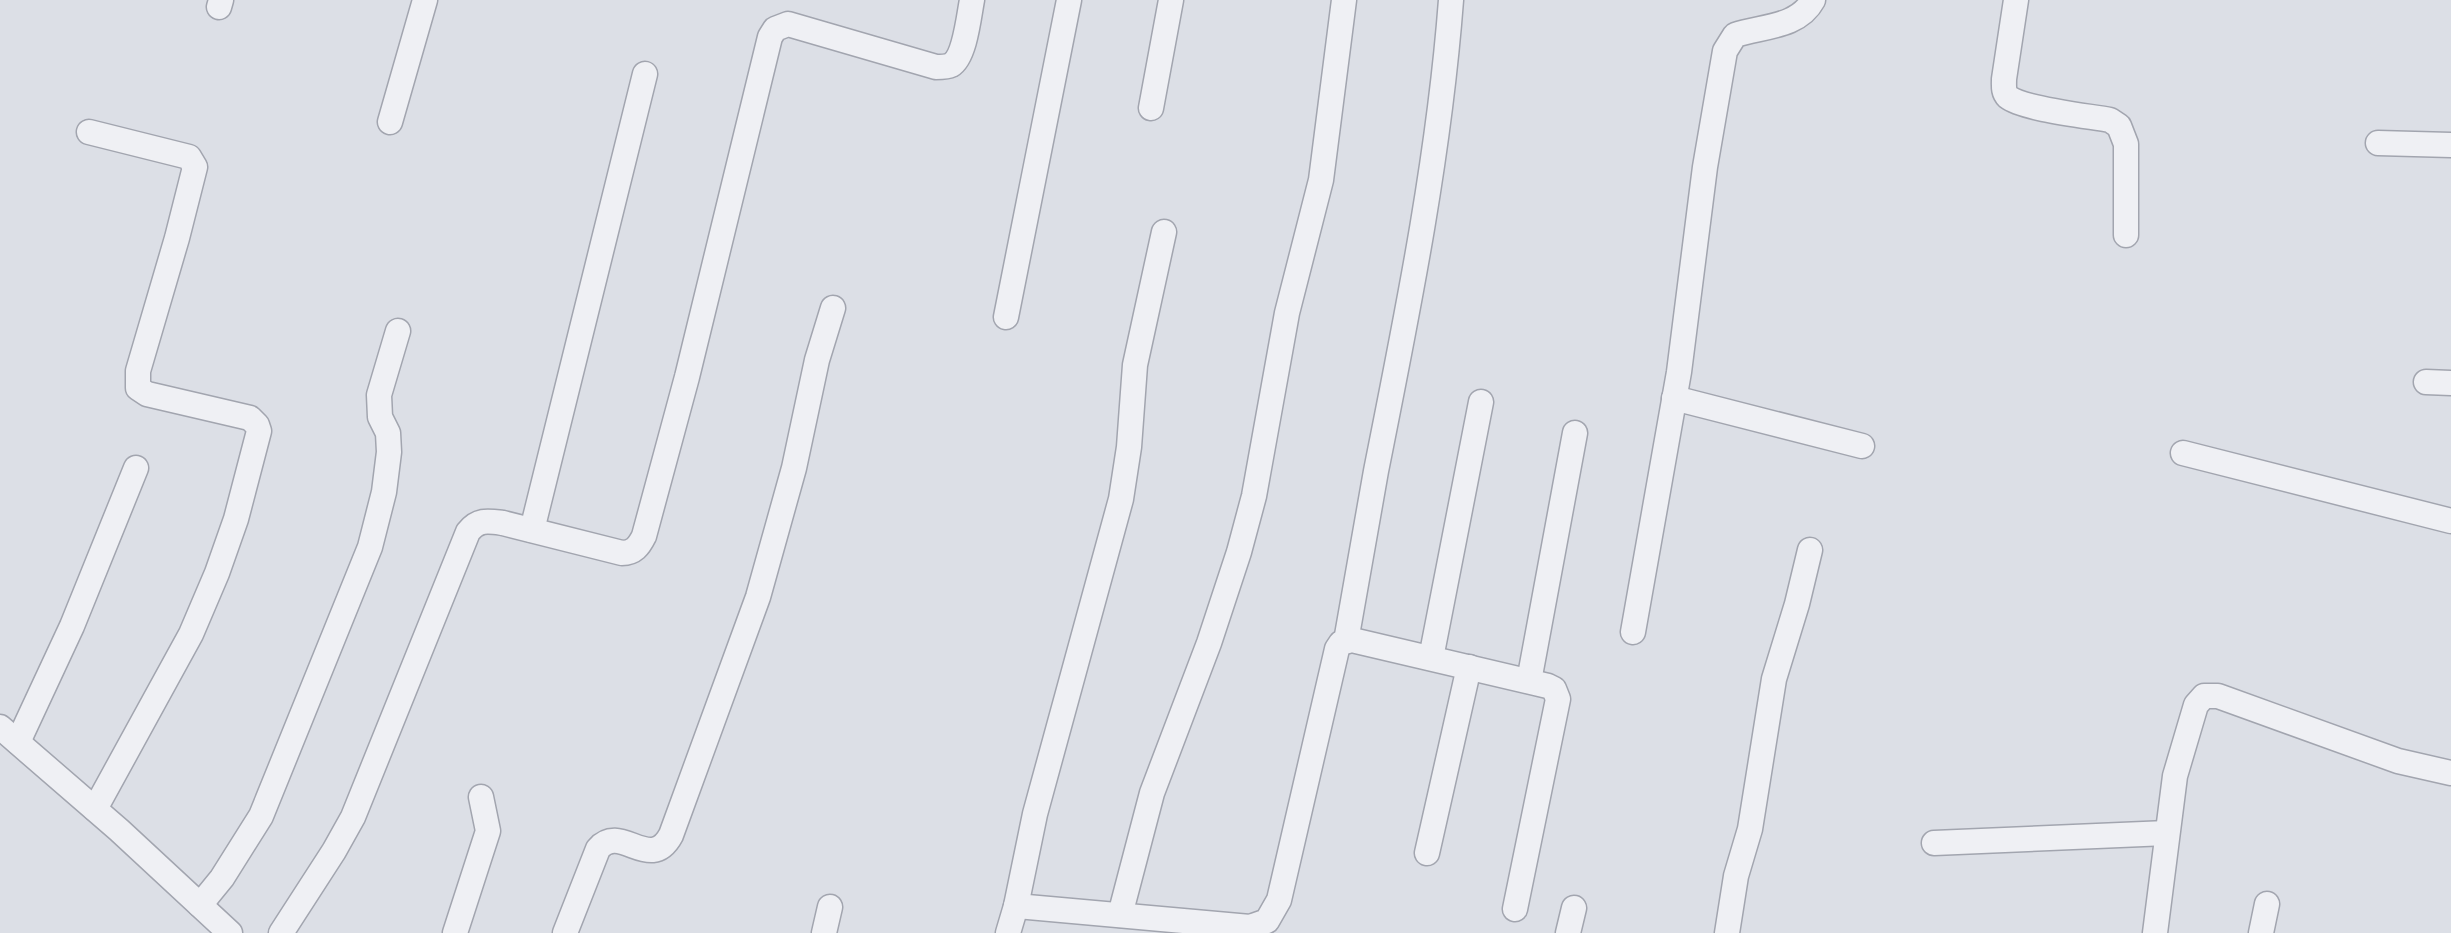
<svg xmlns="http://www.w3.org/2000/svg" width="2451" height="933" font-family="Karla,sans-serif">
	<rect width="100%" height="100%" fill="#dcdfe6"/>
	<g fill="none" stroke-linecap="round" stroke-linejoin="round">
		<g stroke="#a2a5af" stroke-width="27">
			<g id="street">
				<path d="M2016,0L2004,79C2004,86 2003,92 2008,97C2023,109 2088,116 2110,120L2119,126L2126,144V235"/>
				<polyline points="219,7 221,0"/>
				<polyline points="1151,108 1171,0"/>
				<polyline points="390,122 425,0"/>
				<polyline points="89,132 189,157 195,167 177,238 138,371 138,388 147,394 250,418 257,425 259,431 236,519 217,573 191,634 95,809"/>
				<polyline points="2378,143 2451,145"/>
				<polyline points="1006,317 1069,0"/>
				<polyline points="2426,382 2451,383"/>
				<polyline points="1674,398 1862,446"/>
				<polyline points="2183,453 2451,521"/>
				<polyline points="532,530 645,74"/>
				<path d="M1633,632L1679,372L1705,167L1725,51L1735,35C1761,26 1798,28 1813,0"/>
				<path d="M1346,641C1356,584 1366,527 1376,471C1407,315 1439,159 1451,0"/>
				<polyline points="1431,658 1481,402"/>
				<polyline points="1529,681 1575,433"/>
				<polyline points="0,727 119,830 230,933"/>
				<polyline points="18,742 72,626 136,468"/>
				<polyline points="1934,843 2167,833"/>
				<polyline points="1427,853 1469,667"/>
				<polyline points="200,905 222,878 261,816 370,547 384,492 389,452 388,433 380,417 379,395 398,331"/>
				<polyline points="1016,906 1250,927 1267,921 1279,900 1337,649 1341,643 1352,640 1548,686 1554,689 1558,699 1515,909"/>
				<polyline points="1120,915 1152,793 1209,643 1239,552 1254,496 1287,313 1321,180 1344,0"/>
				<path d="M281,933L334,851L353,817L468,532C478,519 488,521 503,523L622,553C634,553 639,546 644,536L687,377L770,37L775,29L788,24L936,67C941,67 947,67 951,65C965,57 969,15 972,0"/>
				<polyline points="455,933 488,831 481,797"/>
				<path d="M565,933L598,849C621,822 650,874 671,835L758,597L794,468L817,360L833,308"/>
				<polyline points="824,933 830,907"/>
				<polyline points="1008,933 1016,906 1035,814 1121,499 1129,447 1135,365 1164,232"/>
				<polyline points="1568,933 1574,908"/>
				<polyline points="1727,933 1736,876 1750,829 1774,679 1797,604 1810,550"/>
				<polyline points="2155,933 2175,776 2196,705 2204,696 2218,696 2398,761 2451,773"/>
				<polyline points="2261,933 2267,904"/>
			</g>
		</g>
		<use href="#street" stroke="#eff0f4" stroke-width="24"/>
	</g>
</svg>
